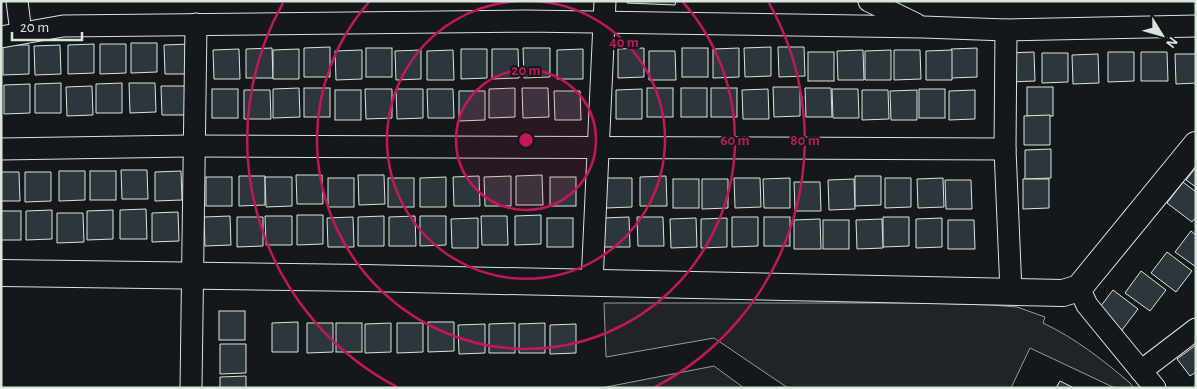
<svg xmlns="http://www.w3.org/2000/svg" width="1197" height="389" font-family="'Alegreya Sans',sans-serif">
	<rect width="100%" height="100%" fill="#14181c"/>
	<g fill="#202428" stroke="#939e99">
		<path d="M604,303H924L991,305L1017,307L1045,317L1043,323C1075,338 1103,360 1130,383L1134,388H1115L1030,348L1011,388H788L714,338L606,357Z"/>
		<polygon points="714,366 744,388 601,388"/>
	</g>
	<g fill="#2c363c" stroke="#d8e6dc">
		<polygon points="627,1 676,1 675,5 627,3"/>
		<polygon points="131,43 157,43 157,72 131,73"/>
		<polygon points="94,44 94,73 68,74 68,45"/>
		<polygon points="100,44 126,44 126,73 100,74"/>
		<polygon points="190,44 191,74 165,74 164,45"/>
		<polygon points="3,45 29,45 29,74 3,75"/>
		<polygon points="60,45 61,74 35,75 34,46"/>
		<polygon points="330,47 330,77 304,77 304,48"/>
		<polygon points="771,47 771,76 745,77 744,48"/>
		<polygon points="778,47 804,47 805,76 779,77"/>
		<polygon points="272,48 273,78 246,78 246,49"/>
		<rect x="366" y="48" width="26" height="29"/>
		<polygon points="523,48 550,48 550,77 524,78"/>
		<polygon points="644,48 644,77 618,78 618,49"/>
		<rect x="682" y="48" width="26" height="29"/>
		<polygon points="739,48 739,77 713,78 713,49"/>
		<polygon points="977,48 977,77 951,78 951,49"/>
		<polygon points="239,49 240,79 214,79 213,50"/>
		<polygon points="299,49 299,79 273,79 273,50"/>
		<polygon points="461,49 487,49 487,78 461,79"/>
		<polygon points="492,49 518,49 519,78 492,79"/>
		<polygon points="583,49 583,79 557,79 557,50"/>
		<polygon points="362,50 362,79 336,80 335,51"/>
		<polygon points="421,50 421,79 396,80 395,51"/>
		<polygon points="453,50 454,80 427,80 427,51"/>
		<polygon points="863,50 864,80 838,80 837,51"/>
		<polygon points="891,50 891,80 865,80 865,51"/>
		<polygon points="894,50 920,50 921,79 894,80"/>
		<polygon points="952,50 952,80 926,80 926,51"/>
		<polygon points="649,51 675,51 676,80 649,80"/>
		<rect x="808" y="52" width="26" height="29"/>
		<polygon points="1034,52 1035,81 1009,82 1008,53"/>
		<polygon points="1108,52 1134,52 1134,81 1108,82"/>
		<polygon points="1141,52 1167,52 1168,81 1141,81"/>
		<polygon points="1042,53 1068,53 1068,82 1042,83"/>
		<polygon points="1098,54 1099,83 1073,84 1072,55"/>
		<polygon points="1175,54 1196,54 1196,83 1176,84"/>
		<polygon points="61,83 61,113 35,113 35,84"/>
		<polygon points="122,83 122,113 96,113 96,84"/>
		<polygon points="129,83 155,83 156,112 130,113"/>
		<polygon points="30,84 30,113 4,114 4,85"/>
		<polygon points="92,86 93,115 67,116 66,87"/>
		<polygon points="161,86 188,86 188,115 162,115"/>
		<polygon points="773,87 800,87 800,116 774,117"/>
		<rect x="1027" y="87" width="26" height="29"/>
		<polygon points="299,88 300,117 273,118 273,89"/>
		<rect x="304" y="88" width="26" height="29"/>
		<polygon points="515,88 515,117 489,118 489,89"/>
		<polygon points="522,88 548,88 549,117 523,118"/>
		<rect x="647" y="88" width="26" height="29"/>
		<rect x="681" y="88" width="26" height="29"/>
		<rect x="711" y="88" width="26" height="29"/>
		<polygon points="805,88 831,88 832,117 806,117"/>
		<rect x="212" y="89" width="26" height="29"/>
		<polygon points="365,89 392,89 392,118 366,119"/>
		<polygon points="396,89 423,89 423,118 397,119"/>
		<polygon points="427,89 453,89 454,118 428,118"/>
		<polygon points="642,89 642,119 616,119 616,90"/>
		<polygon points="768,89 769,119 743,119 742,90"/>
		<polygon points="832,89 858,89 859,118 833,118"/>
		<rect x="919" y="89" width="26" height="29"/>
		<polygon points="244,90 270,90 271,119 244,119"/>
		<rect x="335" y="90" width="26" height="30"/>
		<polygon points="862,90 888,90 889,119 862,120"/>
		<polygon points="917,90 917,120 891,120 890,91"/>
		<polygon points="975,90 975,119 949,120 949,91"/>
		<polygon points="459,91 485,91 485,120 459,121"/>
		<polygon points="554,91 580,91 581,120 555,120"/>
		<polygon points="1050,115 1050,145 1024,145 1024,116"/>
		<polygon points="1051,149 1051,178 1025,179 1025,150"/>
		<polygon points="1196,167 1196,187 1186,180"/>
		<polygon points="121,170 147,170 148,199 122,199"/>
		<polygon points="59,171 85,171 85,200 59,201"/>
		<rect x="90" y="171" width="26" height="29"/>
		<polygon points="181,171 182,200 155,201 155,172"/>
		<polygon points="1,172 19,172 20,201 1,201"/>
		<polygon points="25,172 51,172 51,201 25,202"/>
		<polygon points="296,175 322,175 323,204 297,204"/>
		<polygon points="358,175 384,175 385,204 359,205"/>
		<polygon points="542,175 543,205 516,205 516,176"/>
		<polygon points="239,176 265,176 265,205 239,206"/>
		<polygon points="479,176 480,206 454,206 453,177"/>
		<polygon points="511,176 511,206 485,206 484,177"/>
		<polygon points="666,176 667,206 640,206 640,177"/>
		<polygon points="855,176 881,176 881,205 855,206"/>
		<rect x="206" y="177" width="26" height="29"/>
		<polygon points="265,177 292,177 292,206 266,207"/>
		<polygon points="446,177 446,207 420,207 420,178"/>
		<rect x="550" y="177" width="26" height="29"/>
		<rect x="328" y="178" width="26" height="29"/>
		<rect x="388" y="178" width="26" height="29"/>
		<polygon points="606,178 632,178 632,207 606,208"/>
		<polygon points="734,178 760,178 761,207 735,208"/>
		<polygon points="790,178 790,208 764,208 763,179"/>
		<polygon points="885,178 911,178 911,207 885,208"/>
		<polygon points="943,178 944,207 918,208 917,179"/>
		<rect x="673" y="179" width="26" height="29"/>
		<polygon points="702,179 728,179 728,208 702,209"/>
		<polygon points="854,179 855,209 829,210 828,180"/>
		<polygon points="1023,179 1049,179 1049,208 1023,209"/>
		<polygon points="945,180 971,180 972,209 946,209"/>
		<polygon points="794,182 820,182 821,211 795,211"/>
		<polygon points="1183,182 1196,192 1196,217 1192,222 1167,203"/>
		<polygon points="146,209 147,239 120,239 120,210"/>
		<polygon points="52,210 52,239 26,240 26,211"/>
		<polygon points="113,210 113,239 87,240 87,211"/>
		<rect x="1" y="211" width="20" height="29"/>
		<polygon points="178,212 179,241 152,242 152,213"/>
		<polygon points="57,213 83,213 84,242 57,243"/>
		<polygon points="297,215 323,215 323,244 297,245"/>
		<polygon points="541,215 541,244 515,245 515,216"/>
		<polygon points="230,216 231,245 205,246 204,217"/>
		<polygon points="265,216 292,216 292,245 266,245"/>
		<polygon points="384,216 384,246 358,246 358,217"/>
		<polygon points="415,216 416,246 389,246 389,217"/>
		<polygon points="420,216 446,216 446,245 420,246"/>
		<polygon points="481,216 507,216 508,245 482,245"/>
		<polygon points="237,217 263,217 263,246 237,247"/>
		<polygon points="353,217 354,247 328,247 327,218"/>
		<polygon points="629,217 630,247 604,247 603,218"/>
		<polygon points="637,217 663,217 664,246 638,246"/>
		<polygon points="732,217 758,217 758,246 732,247"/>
		<rect x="764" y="217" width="26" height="29"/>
		<polygon points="883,217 909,217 909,246 883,247"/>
		<polygon points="478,218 478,248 452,248 451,219"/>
		<rect x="547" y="218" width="26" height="29"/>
		<polygon points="696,218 697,247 671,248 670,219"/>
		<polygon points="727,218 727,247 701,248 701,219"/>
		<polygon points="942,218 942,247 916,248 916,219"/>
		<polygon points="820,219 821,249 794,249 794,220"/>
		<polygon points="882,219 883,248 857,249 856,220"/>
		<rect x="823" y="220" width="26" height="29"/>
		<polygon points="948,220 974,220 975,249 948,249"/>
		<polygon points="1191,231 1196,235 1196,267 1175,252"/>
		<polygon points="1167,252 1192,271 1176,292 1151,273"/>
		<polygon points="1141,271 1166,290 1150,311 1125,293"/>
		<polygon points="1113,290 1138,309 1122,330 1097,311"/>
		<rect x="219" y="311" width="26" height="29"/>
		<polygon points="298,322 298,352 272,352 272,323"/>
		<polygon points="428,322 454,322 454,351 428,352"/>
		<polygon points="307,323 333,323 333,352 307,353"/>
		<rect x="336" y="323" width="26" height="29"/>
		<polygon points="391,323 391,352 365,353 365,324"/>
		<polygon points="397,323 423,323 423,352 397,353"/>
		<polygon points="515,323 515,353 489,353 489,324"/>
		<polygon points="545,323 545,353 519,353 519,324"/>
		<polygon points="485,324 485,353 459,354 458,325"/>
		<polygon points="576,324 576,353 550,354 550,325"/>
		<polygon points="220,344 246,344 246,373 220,374"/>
		<polygon points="1196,345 1196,372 1190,376 1177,359"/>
		<polygon points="246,376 246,388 220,388 220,377"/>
		<polygon points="1060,381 1074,388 1056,388"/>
	</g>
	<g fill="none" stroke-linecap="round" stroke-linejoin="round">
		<g stroke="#d8e6dc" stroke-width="23">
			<g id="minor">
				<polyline points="17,1 21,33"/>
				<polyline points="869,1 916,24"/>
				<polyline points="1006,30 1005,149 1011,292"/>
				<polyline points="1,37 63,26 525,21 923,27 1006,30 1196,26"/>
				<polyline points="1,149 188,146 1005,149"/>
				<polyline points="592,283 605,1"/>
				<polyline points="1079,288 1087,305 1155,388"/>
				<polyline points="1141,371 1196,329"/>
				<polyline points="191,388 196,24"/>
			</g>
		</g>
		<g stroke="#d8e6dc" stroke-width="28">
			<polyline id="tertiary" points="1,273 364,278 1063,293 1079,288 1196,145"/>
		</g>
		<use href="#minor" stroke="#14181c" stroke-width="21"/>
		<use href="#tertiary" stroke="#14181c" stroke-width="26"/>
	</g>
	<circle cx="526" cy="140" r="70" fill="#c2185b" fill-opacity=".12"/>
	<g fill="none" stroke="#c2185b" stroke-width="2.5">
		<circle cx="526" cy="140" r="70"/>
		<path d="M534 1A139 139 0 1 1 518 1"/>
		<path d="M683 2A209 209 0 1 1 369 2"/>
		<path d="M397 387A279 279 0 0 1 283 3M769 3A279 279 0 0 1 655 387"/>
	</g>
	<circle cx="526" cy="140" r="8" fill="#c2185b" stroke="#14181c" stroke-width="2.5"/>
	<g font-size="15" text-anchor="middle" font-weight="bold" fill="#c2185b" stroke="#14181c" stroke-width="4" stroke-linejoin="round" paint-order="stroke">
		<text x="624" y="47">40 m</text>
		<text x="526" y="75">20 m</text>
		<text x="735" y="145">60 m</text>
		<text x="805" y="145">80 m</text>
	</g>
	<rect width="1197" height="389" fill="none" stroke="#d8e6dc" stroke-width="5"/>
	<g transform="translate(1162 35) rotate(127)" stroke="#14181c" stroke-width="4" paint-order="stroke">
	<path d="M0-4L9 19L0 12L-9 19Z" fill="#d8e6dc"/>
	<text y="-8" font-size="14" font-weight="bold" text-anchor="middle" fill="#d8e6dc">N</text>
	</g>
	<path d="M12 32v8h70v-8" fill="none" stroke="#d8e6dc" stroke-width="2.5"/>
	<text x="20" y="32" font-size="15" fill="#d8e6dc" stroke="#14181c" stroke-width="4" paint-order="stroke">20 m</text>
</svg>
